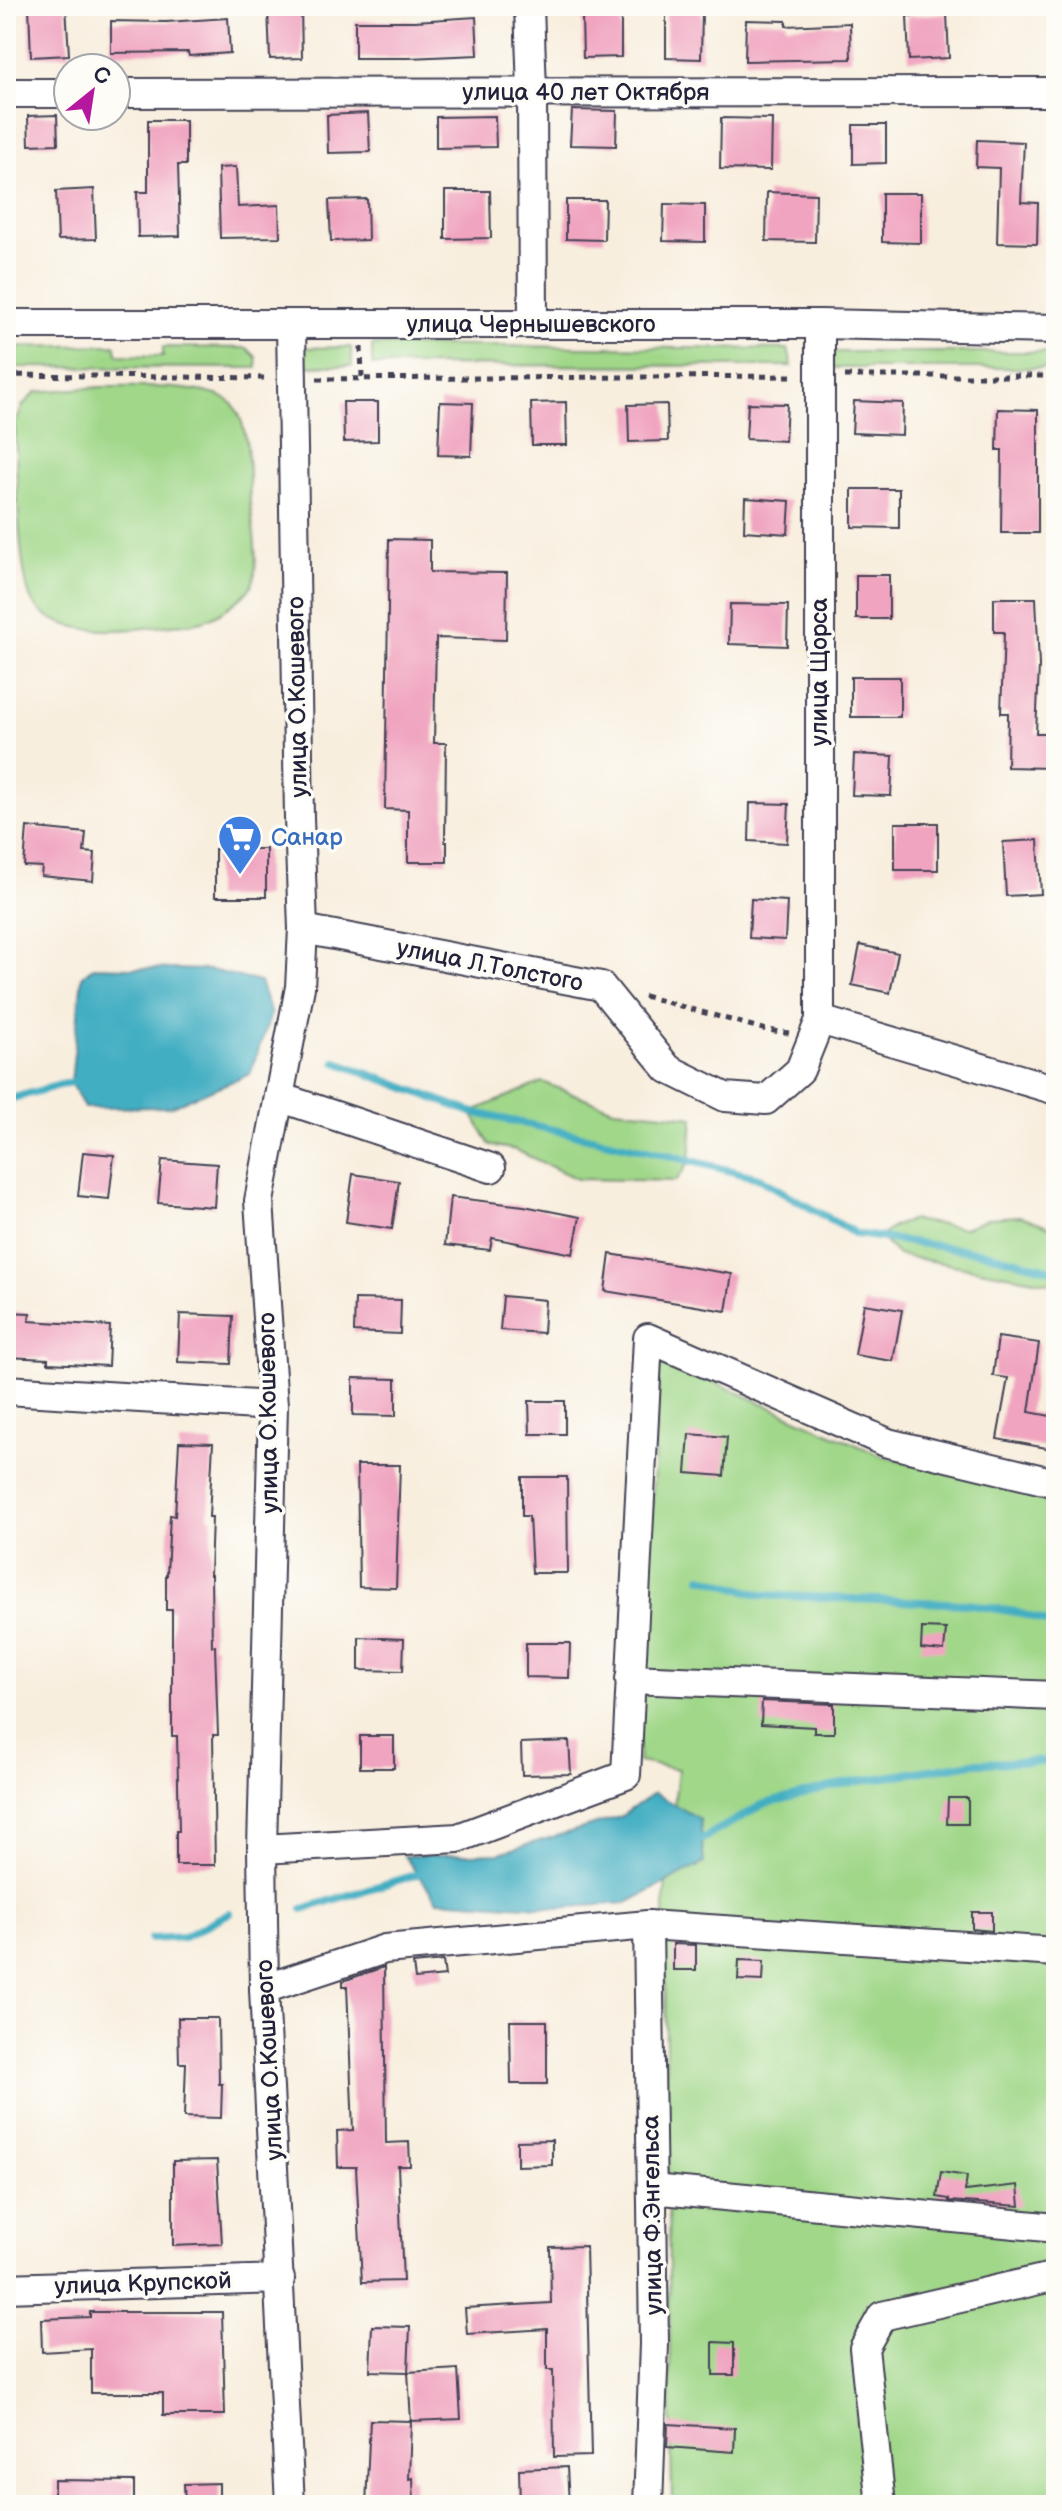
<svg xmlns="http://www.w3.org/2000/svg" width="1062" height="2511" font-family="'Balsamiq Sans',sans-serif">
	<rect width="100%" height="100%" fill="#fdfcf7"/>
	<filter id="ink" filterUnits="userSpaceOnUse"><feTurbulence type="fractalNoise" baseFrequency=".0125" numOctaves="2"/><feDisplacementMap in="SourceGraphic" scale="16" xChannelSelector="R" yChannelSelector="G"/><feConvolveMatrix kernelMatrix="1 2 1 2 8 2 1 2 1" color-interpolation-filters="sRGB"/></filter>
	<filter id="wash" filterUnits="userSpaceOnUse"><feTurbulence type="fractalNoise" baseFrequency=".006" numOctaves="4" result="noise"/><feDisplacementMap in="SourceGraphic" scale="32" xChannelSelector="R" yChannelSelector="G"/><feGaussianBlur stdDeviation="1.8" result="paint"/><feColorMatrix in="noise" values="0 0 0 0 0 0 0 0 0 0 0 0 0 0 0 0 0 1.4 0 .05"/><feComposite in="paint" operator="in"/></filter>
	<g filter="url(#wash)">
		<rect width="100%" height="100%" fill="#f8eede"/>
		<g fill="#a0d789" stroke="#617c62" stroke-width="2">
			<polygon points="115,345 118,355 163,356 163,347 247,348 256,357 257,368 6,367 6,347"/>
			<polygon points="372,345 788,349 792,366 372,365"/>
			<polygon points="351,347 352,366 302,366 302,348"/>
			<polygon points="831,352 1051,352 1056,360 1056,368 833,368"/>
			<path d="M101,387C128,387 221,383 235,407C251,434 248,472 250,502C252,523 261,569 251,586C245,598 220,614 208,619C197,624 183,624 172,625C133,630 61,640 34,604C17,582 17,460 15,425L23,405L36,392Z"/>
			<polygon points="542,1082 614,1109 693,1117 690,1161 676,1181 577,1179 516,1150 490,1145 471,1112"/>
			<polygon points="1021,1216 1056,1229 1056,1284 898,1255 880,1237 894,1226 912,1220 964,1228 989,1218"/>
			<polygon points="660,1358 884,1457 1056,1496 1056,2505 672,2505 664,1901 678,1769 638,1762"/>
		</g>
		<g fill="#43aec2" stroke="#32687e" stroke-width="2">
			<polygon points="93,967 211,970 260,982 271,1014 250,1074 170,1107 84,1108 71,1082 82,977"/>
			<polygon points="654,1793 700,1819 704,1863 627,1903 555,1908 437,1900 404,1856 499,1853 620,1817"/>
		</g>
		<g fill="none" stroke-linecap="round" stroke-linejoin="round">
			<g stroke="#43aec2" stroke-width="8">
				<polyline points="336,1062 471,1112 660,1153 759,1178 856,1234 985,1253 1056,1271"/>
				<polyline points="6,1100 71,1082"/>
				<polyline points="702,1577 761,1595 968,1604 1015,1612 1056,1625"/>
				<polyline points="702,1839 764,1804 842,1784 973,1763 1056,1761"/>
				<polyline points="303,1909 418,1874"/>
				<polyline points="151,1939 184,1937 229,1913"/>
			</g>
		</g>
		<g id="blocks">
			<g fill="#f0a4c0">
				<polygon points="49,6 66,6 69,55 31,57 29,7"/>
				<polygon points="301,6 302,58 270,59 268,7"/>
				<polygon points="666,12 702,12 701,59 666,58"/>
				<polygon points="947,14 949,58 909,60 907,16"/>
				<polygon points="621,16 621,57 583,58 582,17"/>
				<polygon points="476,17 478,55 408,58 355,58 355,21 415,21"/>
				<polygon points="228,18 230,53 189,56 188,52 111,53 111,21 166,22"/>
				<polygon points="746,20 786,21 786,26 850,23 851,59 745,61"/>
				<polygon points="572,110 617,111 616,146 570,145"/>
				<polygon points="368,113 370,152 328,153 327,115"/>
				<polygon points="57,115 58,144 29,145 28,116"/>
				<polygon points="495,116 496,147 436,148 436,117"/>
				<polygon points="721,118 772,119 771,170 720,169"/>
				<polygon points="148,120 186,120 186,165 178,165 180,236 138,237 137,192 148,192"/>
				<polygon points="853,125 886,125 886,163 853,164"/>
				<polygon points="977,140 1024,142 1021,202 1038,203 1037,244 997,243 999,168 976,167"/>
				<polygon points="236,167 238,207 279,205 280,237 220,238 218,168"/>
				<polygon points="94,189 96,239 58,240 56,191"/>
				<polygon points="445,191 490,191 491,238 445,239"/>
				<polygon points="767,192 816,194 815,242 766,241"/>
				<polygon points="882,193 921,193 921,243 882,242"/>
				<polygon points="367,199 368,240 331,241 329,200"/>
				<polygon points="566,200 605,200 604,240 566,239"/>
				<polygon points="664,204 705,205 705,242 663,241"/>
				<polygon points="854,401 903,403 902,435 852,433"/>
				<polygon points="343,402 378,402 378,441 344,442"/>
				<polygon points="440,402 473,403 471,456 438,455"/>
				<polygon points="566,402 567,445 532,445 531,403"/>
				<polygon points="748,403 787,404 785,441 746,439"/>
				<polygon points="667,404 668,441 629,442 628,405"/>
				<polygon points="998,409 1038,410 1038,533 1001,533 1002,450 997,450"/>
				<polygon points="852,489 899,489 899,528 852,527"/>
				<polygon points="745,498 790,501 788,534 744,531"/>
				<polygon points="389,539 430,540 430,572 507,573 506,640 436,638 434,743 446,743 445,842 447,842 447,862 408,862 408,810 385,809"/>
				<rect x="856" y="575" width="33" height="44"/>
				<polygon points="994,598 1036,598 1039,666 1036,733 1051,733 1051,768 1007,767 1008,713 1001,713 1004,632 994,632"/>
				<polygon points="730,604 788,605 787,646 729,644"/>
				<rect x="851" y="677" width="49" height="40"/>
				<polygon points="854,754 893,756 891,796 852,795"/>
				<polygon points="750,803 789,804 787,843 749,841"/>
				<rect x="895" y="823" width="43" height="47"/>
				<polygon points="27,827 86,833 84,852 95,853 93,881 41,876 42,867 24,866"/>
				<polygon points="1038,840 1041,894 1006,896 1003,842"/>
				<rect x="215" y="849" width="51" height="48"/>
				<polygon points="751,899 787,901 785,940 749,938"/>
				<polygon points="860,945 898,953 890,993 852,985"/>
				<polygon points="83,1152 114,1155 109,1199 78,1196"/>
				<polygon points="162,1160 217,1164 214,1207 158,1203"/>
				<polygon points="353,1174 399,1181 392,1229 346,1222"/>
				<polygon points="450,1197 524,1206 580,1217 573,1254 492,1238 490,1250 445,1245"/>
				<polygon points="610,1254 732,1274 726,1311 605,1291"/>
				<polygon points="503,1296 545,1300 543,1333 500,1330"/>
				<polygon points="355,1299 401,1300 400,1334 354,1332"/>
				<polygon points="864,1304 902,1310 893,1361 855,1355"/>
				<polygon points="6,1312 30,1313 29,1321 110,1326 108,1366 48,1363 48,1359 6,1357"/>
				<polygon points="180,1314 233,1316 231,1364 178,1362"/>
				<polygon points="998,1337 1039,1343 1029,1412 1056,1417 1052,1449 997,1439 1008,1378 993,1376"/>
				<polygon points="353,1378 396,1379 396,1416 353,1415"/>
				<polygon points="529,1401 565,1401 565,1434 530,1434"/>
				<polygon points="689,1434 727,1437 724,1476 686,1473"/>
				<polygon points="179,1442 213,1443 209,1517 212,1517 210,1575 211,1575 212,1646 215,1646 218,1735 213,1735 215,1865 176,1865 176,1831 179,1831 177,1736 172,1736 172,1610 166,1610 166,1575 167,1575 170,1515 175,1516"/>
				<polygon points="357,1465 400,1465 396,1588 359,1587"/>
				<polygon points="522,1477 567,1477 568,1573 532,1573 529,1516 522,1516"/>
				<polygon points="922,1628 946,1629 944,1651 921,1649"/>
				<polygon points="359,1637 404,1639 403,1671 359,1670"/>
				<polygon points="526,1643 570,1643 569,1678 526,1677"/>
				<polygon points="762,1701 834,1704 834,1733 814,1733 814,1727 761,1724"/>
				<rect x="360" y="1736" width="34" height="32"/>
				<polygon points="569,1741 571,1774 522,1775 521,1743"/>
				<polygon points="948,1798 968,1798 968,1824 947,1824"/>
				<polygon points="972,1912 992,1912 992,1931 972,1929"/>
				<polygon points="673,1944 696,1945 696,1970 673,1970"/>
				<polygon points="739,1960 764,1961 763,1981 738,1980"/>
				<polygon points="443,1961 445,1976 415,1979 413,1964"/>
				<polygon points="384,1967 386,2143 409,2142 410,2166 398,2166 403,2281 362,2282 356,2167 338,2167 337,2131 353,2130 347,1986 343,1986 343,1981"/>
				<polygon points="178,2018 218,2018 219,2084 222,2084 221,2118 184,2117 186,2063 179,2063"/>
				<polygon points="510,2021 547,2021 547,2084 511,2084"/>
				<polygon points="552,2140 552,2165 517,2166 517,2141"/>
				<polygon points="217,2160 222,2244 173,2246 173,2161"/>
				<polygon points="941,2172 967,2176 965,2191 1018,2185 1020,2206 949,2201 949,2199 937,2197"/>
				<polygon points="586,2246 591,2456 554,2457 553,2370 547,2370 547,2329 467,2334 465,2308 551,2303 550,2247"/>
				<polygon points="90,2312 222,2312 225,2415 163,2415 163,2393 91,2393 91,2349 42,2352 41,2319 90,2317"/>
				<polygon points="372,2326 410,2327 408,2372 370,2371"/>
				<polygon points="713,2342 734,2343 734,2375 713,2375"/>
				<polygon points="458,2369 461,2419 411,2421 408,2372"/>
				<polygon points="370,2420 411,2421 409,2479 413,2478 414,2505 366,2505"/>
				<polygon points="668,2424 735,2428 734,2452 667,2447"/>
				<polygon points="567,2467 569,2505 520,2505 519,2469"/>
				<polygon points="54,2480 134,2481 134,2505 54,2505"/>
				<polygon points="219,2483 219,2505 185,2505 184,2484"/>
			</g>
		</g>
	</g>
	<g filter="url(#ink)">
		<use href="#blocks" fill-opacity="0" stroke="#424153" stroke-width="2"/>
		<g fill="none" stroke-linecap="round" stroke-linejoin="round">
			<g stroke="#424153" stroke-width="32">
				<g id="minor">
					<polyline points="529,6 532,91 533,324"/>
					<polyline points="6,93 68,93"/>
					<polyline points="116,93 1056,92"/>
					<polyline points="6,324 820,324 1056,329"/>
					<polyline points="303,929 601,986 668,1069 725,1097 766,1100 800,1070 820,1020 820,324"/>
					<polyline points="820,1020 1056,1090"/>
					<polyline points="279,1097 491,1168"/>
					<polyline points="6,1390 273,1406"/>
					<polyline points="630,1679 1056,1696"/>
					<polyline points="262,1849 458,1838 626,1775 648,1338 888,1443 1056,1483"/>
					<polyline points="648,1925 654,2344 648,2505"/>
					<polyline points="264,1989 385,1949 648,1925 1056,1952"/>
					<polyline points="652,2189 1056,2228"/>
					<polyline points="6,2288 280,2279"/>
					<polyline points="290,2505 264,1989 262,1849 273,1406 259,1201 300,987 303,929 299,818 291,324"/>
					<polyline points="881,2505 864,2348 882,2316 1056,2276"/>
				</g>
			</g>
			<g stroke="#424153" stroke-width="5" stroke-dasharray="6 6" stroke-linecap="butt">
				<polyline points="361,347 362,378"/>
				<polyline points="6,375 267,378"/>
				<polyline points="845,376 1056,376"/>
				<polyline points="317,379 795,376"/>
				<polyline points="644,996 767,1030 789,1033"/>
			</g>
			<use href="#minor" stroke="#fff" stroke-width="28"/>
		</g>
	</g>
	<defs>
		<g id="supermarket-pin" transform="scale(2.3)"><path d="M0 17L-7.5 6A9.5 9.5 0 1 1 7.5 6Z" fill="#3f7fe0" stroke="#fdfcf7"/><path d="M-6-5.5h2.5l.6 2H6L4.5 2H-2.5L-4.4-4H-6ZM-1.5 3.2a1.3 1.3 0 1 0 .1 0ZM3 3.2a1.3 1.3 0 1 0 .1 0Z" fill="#fff"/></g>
	</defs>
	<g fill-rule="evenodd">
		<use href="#supermarket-pin" x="240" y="837"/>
	</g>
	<g text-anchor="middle" stroke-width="7" stroke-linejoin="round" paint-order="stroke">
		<g font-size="24" fill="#22223b" stroke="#fdfcf7">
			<text x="586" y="100">улица 40 лет Октября</text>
			<text x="531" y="332">улица Чернышевского</text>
			<text transform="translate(819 672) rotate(-90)" y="8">улица Щорса</text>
			<text transform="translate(297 697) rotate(-91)" y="8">улица О.Кошевого</text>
			<text transform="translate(490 965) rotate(11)" y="8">улица Л.Толстого</text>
			<text transform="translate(268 1413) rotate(-91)" y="8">улица О.Кошевого</text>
			<text transform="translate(269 2060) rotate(-93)" y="8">улица О.Кошевого</text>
			<text transform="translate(652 2215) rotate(-91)" y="8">улица Ф.Энгельса</text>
			<text transform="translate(143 2283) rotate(-2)" y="8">улица Крупской</text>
		</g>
		<g font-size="24" fill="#366cbe" stroke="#fdfcf7" text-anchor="start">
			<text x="271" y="845">Санар</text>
		</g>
	</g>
	<rect width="1062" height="2511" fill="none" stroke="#fdfcf7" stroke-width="32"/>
	<g transform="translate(92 92) rotate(30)"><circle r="38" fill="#fdfcf7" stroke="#a5a5ac" stroke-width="2"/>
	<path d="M0-6L14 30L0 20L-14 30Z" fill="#b5179e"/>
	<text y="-12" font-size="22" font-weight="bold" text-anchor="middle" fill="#22223b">С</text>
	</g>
</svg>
